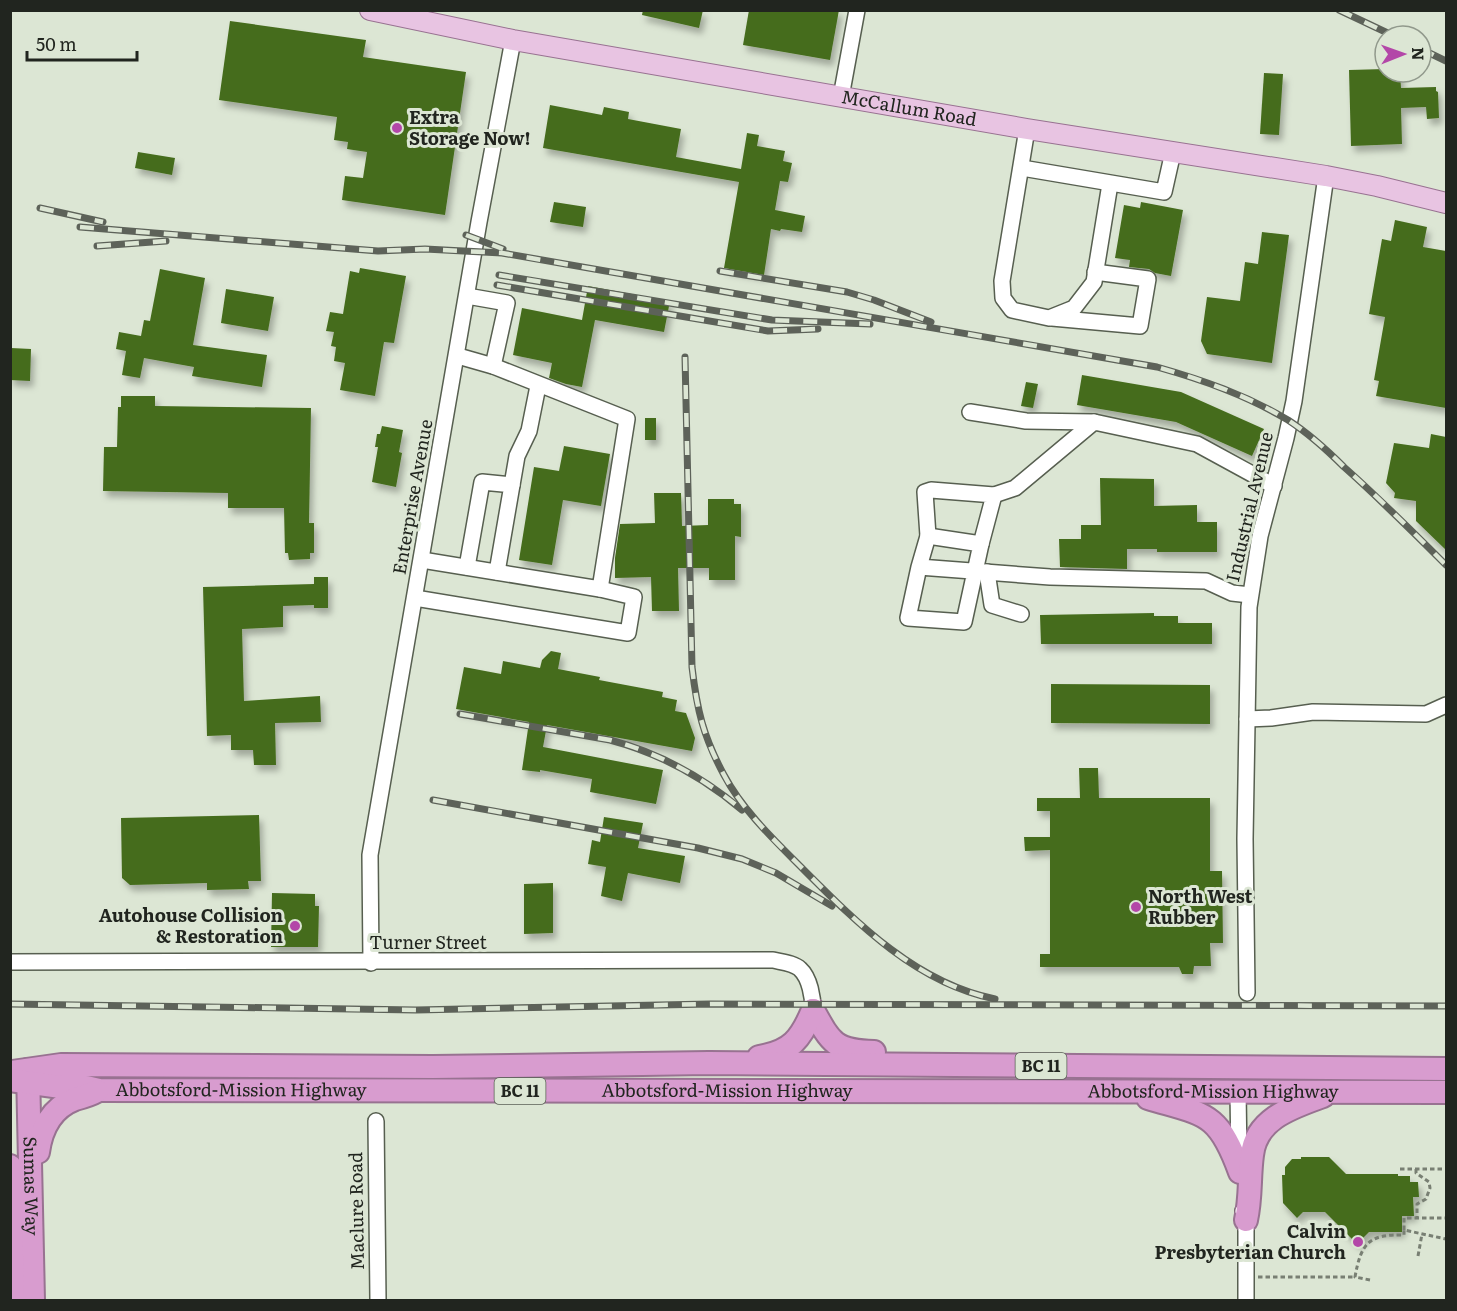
<svg xmlns="http://www.w3.org/2000/svg" width="1457" height="1311" font-family="Literata,serif">
	<defs>
		<filter id="shadow"><feDropShadow dx="3.5" dy="6" stdDeviation="3" flood-color="#0004"/></filter>
	</defs>
	<rect width="100%" height="100%" fill="#dce6d4"/>
	<g fill="#456c1c" filter="url(#shadow)">
		<polygon points="643,10 703,10 699,28 642,15"/>
		<polygon points="749,10 839,10 830,60 743,45"/>
		<polygon points="230,21 366,40 363,57 466,72 445,215 342,200 345,176 363,178 367,152 347,149 348,142 334,140 337,117 219,100"/>
		<polygon points="1385,69 1385,72 1400,72 1401,88 1436,87 1436,91 1438,92 1439,118 1427,119 1426,107 1401,108 1402,144 1351,146 1349,70"/>
		<polygon points="1264,73 1283,74 1279,135 1260,134"/>
		<polygon points="550,105 602,115 604,107 629,112 628,119 681,129 676,157 741,169 747,133 759,135 757,146 785,151 783,161 792,163 788,182 780,181 775,210 805,216 802,232 781,229 780,231 771,229 764,275 724,268 739,182 543,148"/>
		<polygon points="138,152 175,158 172,175 135,168"/>
		<polygon points="554,202 586,207 583,227 550,222"/>
		<polygon points="1141,202 1183,210 1171,276 1155,273 1149,269 1129,267 1130,260 1115,258 1124,205 1140,208"/>
		<polygon points="1395,220 1427,227 1423,247 1446,251 1446,408 1376,396 1379,381 1374,380 1385,317 1369,314 1382,239 1391,241"/>
		<polygon points="1262,232 1289,235 1272,363 1207,354 1201,341 1207,297 1240,301 1245,262 1258,264"/>
		<polygon points="360,268 406,276 394,343 384,342 375,396 340,390 345,363 334,361 336,347 331,346 334,332 326,331 330,312 343,314 350,271 359,273"/>
		<polygon points="160,269 205,278 193,345 267,355 262,387 192,376 194,367 144,358 140,378 122,375 126,351 116,349 119,332 141,336 144,320 150,321"/>
		<polygon points="588,286 670,301 664,332 595,320 582,387 566,384 549,378 552,363 513,355 522,308 582,320"/>
		<polygon points="226,289 274,297 268,331 221,323"/>
		<polygon points="11,348 31,349 30,381 10,380"/>
		<polygon points="1082,375 1181,392 1264,429 1252,456 1176,422 1077,405"/>
		<polygon points="1026,382 1038,384 1033,408 1021,406"/>
		<polygon points="121,396 155,396 155,406 311,408 309,523 314,523 314,553 310,553 310,559 289,560 288,553 285,553 284,508 228,508 228,493 103,491 104,447 117,447 118,407 121,407"/>
		<rect x="645" y="418" width="11" height="22"/>
		<polygon points="382,426 403,430 399,452 402,453 396,487 372,482 378,447 375,447 377,434 380,434"/>
		<polygon points="1431,434 1446,437 1446,550 1416,521 1416,501 1394,498 1395,493 1386,483 1394,443 1429,448"/>
		<polygon points="564,446 610,454 601,506 563,500 552,565 519,560 534,467 559,471"/>
		<polygon points="1100,478 1154,479 1154,506 1197,505 1197,522 1217,522 1217,552 1157,552 1157,549 1127,549 1127,569 1060,567 1059,539 1081,539 1081,525 1101,525"/>
		<polygon points="654,493 681,493 682,526 708,525 708,499 734,499 734,504 741,504 741,537 735,536 735,580 709,580 709,568 678,568 679,611 652,611 651,577 615,578 615,558 620,524 655,523"/>
		<polygon points="314,577 328,577 328,608 314,608 314,605 283,606 283,627 242,629 244,701 320,696 321,722 275,723 276,765 254,765 253,750 231,750 231,735 207,736 203,587 314,584"/>
		<polygon points="1154,613 1154,616 1178,616 1178,623 1212,623 1212,644 1041,644 1040,615"/>
		<polygon points="551,651 561,653 558,669 600,677 599,680 663,692 662,697 677,700 675,711 686,713 695,738 692,751 547,725 543,747 663,770 656,804 590,792 592,779 540,770 540,772 522,770 529,722 456,709 464,667 501,674 503,661 540,668 542,660"/>
		<polygon points="1051,684 1210,685 1210,724 1051,723"/>
		<polygon points="1079,768 1098,768 1099,798 1210,798 1210,871 1222,871 1223,943 1210,943 1211,966 1194,966 1193,974 1182,974 1179,967 1040,967 1040,954 1050,954 1050,850 1025,851 1024,837 1050,837 1050,811 1037,811 1037,798 1080,798"/>
		<polygon points="259,815 261,881 248,881 249,889 207,890 207,883 130,885 122,878 121,818"/>
		<polygon points="604,817 643,823 638,848 685,856 680,883 628,873 622,901 601,896 606,867 588,864 592,840 600,842"/>
		<polygon points="553,883 553,933 524,934 524,884"/>
		<polygon points="272,893 315,894 315,906 319,906 318,947 271,947"/>
		<polygon points="1301,1157 1329,1157 1346,1174 1398,1174 1398,1176 1410,1176 1410,1182 1418,1182 1419,1197 1413,1197 1414,1216 1402,1216 1402,1232 1369,1232 1357,1244 1325,1212 1303,1212 1297,1218 1283,1203 1282,1175 1285,1175 1285,1167 1292,1159 1301,1159"/>
	</g>
	<g fill="none" stroke-linecap="round" stroke-linejoin="round">
		<g stroke="#575f50" stroke-width="18">
			<g id="minor">
				<polyline points="841,97 857,10"/>
				<polyline points="1027,129 1002,281 1003,298 1012,310 1049,318 1074,308 1094,282 1110,184"/>
				<polyline points="1022,168 1164,192 1173,152"/>
				<polyline points="467,296 507,303 493,366"/>
				<polyline points="1052,318 1140,326 1148,279 1095,272"/>
				<polyline points="970,412 1026,421 1094,422"/>
				<polyline points="512,485 517,456 529,431 538,386"/>
				<polyline points="994,495 1015,488 1094,422 1197,444 1274,486"/>
				<polyline points="928,536 925,492 931,490 994,495 981,544"/>
				<polyline points="422,560 600,589 627,419 493,366 458,356"/>
				<polyline points="467,567 482,482 512,485 497,572"/>
				<polyline points="919,567 928,536 981,544 964,622 908,618 919,567 1050,577 1206,581 1232,593 1250,595"/>
				<polyline points="987,572 992,605 1021,614"/>
				<polyline points="415,598 628,633 634,597 600,589"/>
				<polyline points="1247,719 1271,718 1313,712 1426,714 1446,705"/>
				<path d="M10,962L773,960C781,962 794,963 800,969C810,978 813,998 813,1010"/>
				<polyline points="371,963 370,855 479,222 513,40"/>
				<polyline points="1247,993 1245,839 1249,607 1260,536 1286,438 1294,401 1326,176"/>
				<polyline points="1238,1091 1239,1160"/>
				<polyline points="376,1121 378,1300"/>
				<polyline points="1243,1211 1246,1220 1246,1300"/>
			</g>
		</g>
		<g stroke="#987291" stroke-width="22">
			<g id="major">
				<path id="s1" d="M370,10L513,40L1027,129L1326,176L1377,186L1446,203"/>
			</g>
		</g>
		<g stroke="#987291" stroke-width="26">
			<g id="highway">
				<path d="M813,1010C831,1043 835,1051 874,1052"/>
				<path d="M759,1057C791,1052 801,1039 813,1010"/>
				<path id="s2" d="M28,1070L33,1300"/>
				<polyline points="12,1072 61,1065 433,1067 709,1063 1446,1069"/>
				<path id="s3" d="M10,1080L61,1087H86L99,1090L1446,1092"/>
				<path d="M1148,1098C1205,1115 1218,1111 1240,1172"/>
				<path d="M38,1152C41,1130 51,1108 75,1099C83,1097 90,1095 97,1091"/>
				<polyline points="10,1166 13,1300"/>
				<path d="M1246,1220C1251,1198 1249,1177 1252,1155C1256,1118 1293,1107 1323,1096"/>
			</g>
		</g>
		<g stroke="#787f73" stroke-width="3" stroke-dasharray="4.5 3" stroke-linecap="butt">
			<polyline points="1400,1169 1446,1169"/>
			<polyline points="1416,1169 1416,1173 1429,1182 1430,1188 1426,1199 1417,1204 1417,1218"/>
			<polyline points="1404,1230 1404,1218 1446,1218"/>
			<polyline points="1418,1256 1422,1234"/>
			<polyline points="1258,1277 1355,1277"/>
			<path d="M1370,1280L1355,1277C1361,1243 1369,1234 1404,1235V1230L1446,1239"/>
		</g>
		<use href="#minor" stroke="#fff" stroke-width="15"/>
		<use href="#major" stroke="#e8c4e2" stroke-width="20"/>
		<use href="#highway" stroke="#d89ccf" stroke-width="22"/>
		<g stroke="#5d6259" stroke-width="7">
			<g id="rail">
				<polyline points="1339,10 1394,36"/>
				<polyline points="1421,49 1446,61"/>
				<polyline points="40,208 103,222"/>
				<path d="M80,227L378,251L425,249L502,253L1157,367C1203,380 1246,395 1288,420C1308,433 1327,450 1344,467C1379,498 1413,532 1446,565"/>
				<polyline points="466,235 503,249"/>
				<polyline points="97,246 166,241"/>
				<polyline points="720,271 847,292 874,300 931,322"/>
				<polyline points="499,275 772,320 870,324"/>
				<polyline points="497,285 768,331 818,329"/>
				<path d="M685,357L692,667C697,710 703,736 724,775C742,809 772,838 799,865C855,921 915,983 995,999"/>
				<path d="M460,714L610,740C659,753 703,777 742,810"/>
				<polyline points="433,800 698,848 742,859 776,873 832,906"/>
				<polyline points="10,1004 416,1010 710,1004 1446,1006"/>
			</g>
		</g>
		<use href="#rail" stroke="#dce6d4" stroke-width="4.5" stroke-dasharray="14" stroke-linecap="butt"/>
	</g>
	<g fill="#b347a8" stroke="#dce6d4" stroke-width="2">
		<circle cx="397" cy="128" r="6"/>
		<circle cx="1136" cy="907" r="6"/>
		<circle cx="295" cy="926" r="6"/>
		<circle cx="1358" cy="1242" r="6"/>
	</g>
	<g text-anchor="middle" stroke-width="6" stroke-linejoin="round" paint-order="stroke">
		<g fill="#dce6d4" stroke="#595f55" stroke-width="1.5">
			<rect x="1015.5" y="1053" width="51" height="26" rx="4.5"/>
			<rect x="494.5" y="1078" width="51" height="26" rx="4.5"/>
		</g>
		<g font-size="16" font-weight="bold" fill="#21251f">
			<text x="1041" y="1072">BC 11</text>
			<text x="520" y="1097">BC 11</text>
		</g>
		<g font-size="18" fill="#21251f" stroke="#dce6d4">
			<text dy="6" stroke="none"><textPath href="#s1" startOffset="548">McCallum Road</textPath></text>
			<text transform="translate(413 497) rotate(-80)" y="6">Enterprise Avenue</text>
			<text transform="translate(1250 507) rotate(-77)" y="6">Industrial Avenue</text>
			<text x="428" y="949">Turner Street</text>
			<text dy="6" stroke="none"><textPath href="#s3" startOffset="232">Abbotsford-Mission Highway</textPath></text>
			<text dy="6" stroke="none"><textPath href="#s3" startOffset="718">Abbotsford-Mission Highway</textPath></text>
			<text dy="6" stroke="none"><textPath href="#s3" startOffset="1204">Abbotsford-Mission Highway</textPath></text>
			<text dy="6" stroke="none"><textPath href="#s2" startOffset="116">Sumas Way</textPath></text>
			<text transform="translate(357 1211) rotate(-91)" y="6">Maclure Road</text>
		</g>
		<g font-size="18" font-weight="bold" fill="#21251f" stroke="#dce6d4" text-anchor="start">
			<text x="409" y="124">Extra<tspan x="409" dy="21">Storage Now!</tspan></text>
			<text x="1148" y="903">North West<tspan x="1148" dy="21">Rubber</tspan></text>
			<text x="283" y="922" text-anchor="end">Autohouse Collision<tspan x="283" dy="21">&amp; Restoration</tspan></text>
			<text x="1346" y="1238" text-anchor="end">Calvin<tspan x="1346" dy="21">Presbyterian Church</tspan></text>
		</g>
	</g>
	<rect width="1457" height="1311" fill="none" stroke="#21251f" stroke-width="24"/>
	<g transform="translate(1403 54) rotate(89)"><circle r="28" fill="#dce6d4" stroke="#91998c" stroke-width="1.5"/>
	<path d="M0-4.5L10 22L0 15L-10 22Z" fill="#b347a8"/>
	<text y="-9" font-size="16" font-weight="bold" text-anchor="middle" fill="#21251f">N</text>
	</g>
	<path d="M27 51v9h110v-9" fill="none" stroke="#21251f" stroke-width="3"/>
	<text x="36" y="51" font-size="18" fill="#21251f" stroke="#dce6d4" stroke-width="4.5" paint-order="stroke">50 m</text>
</svg>
